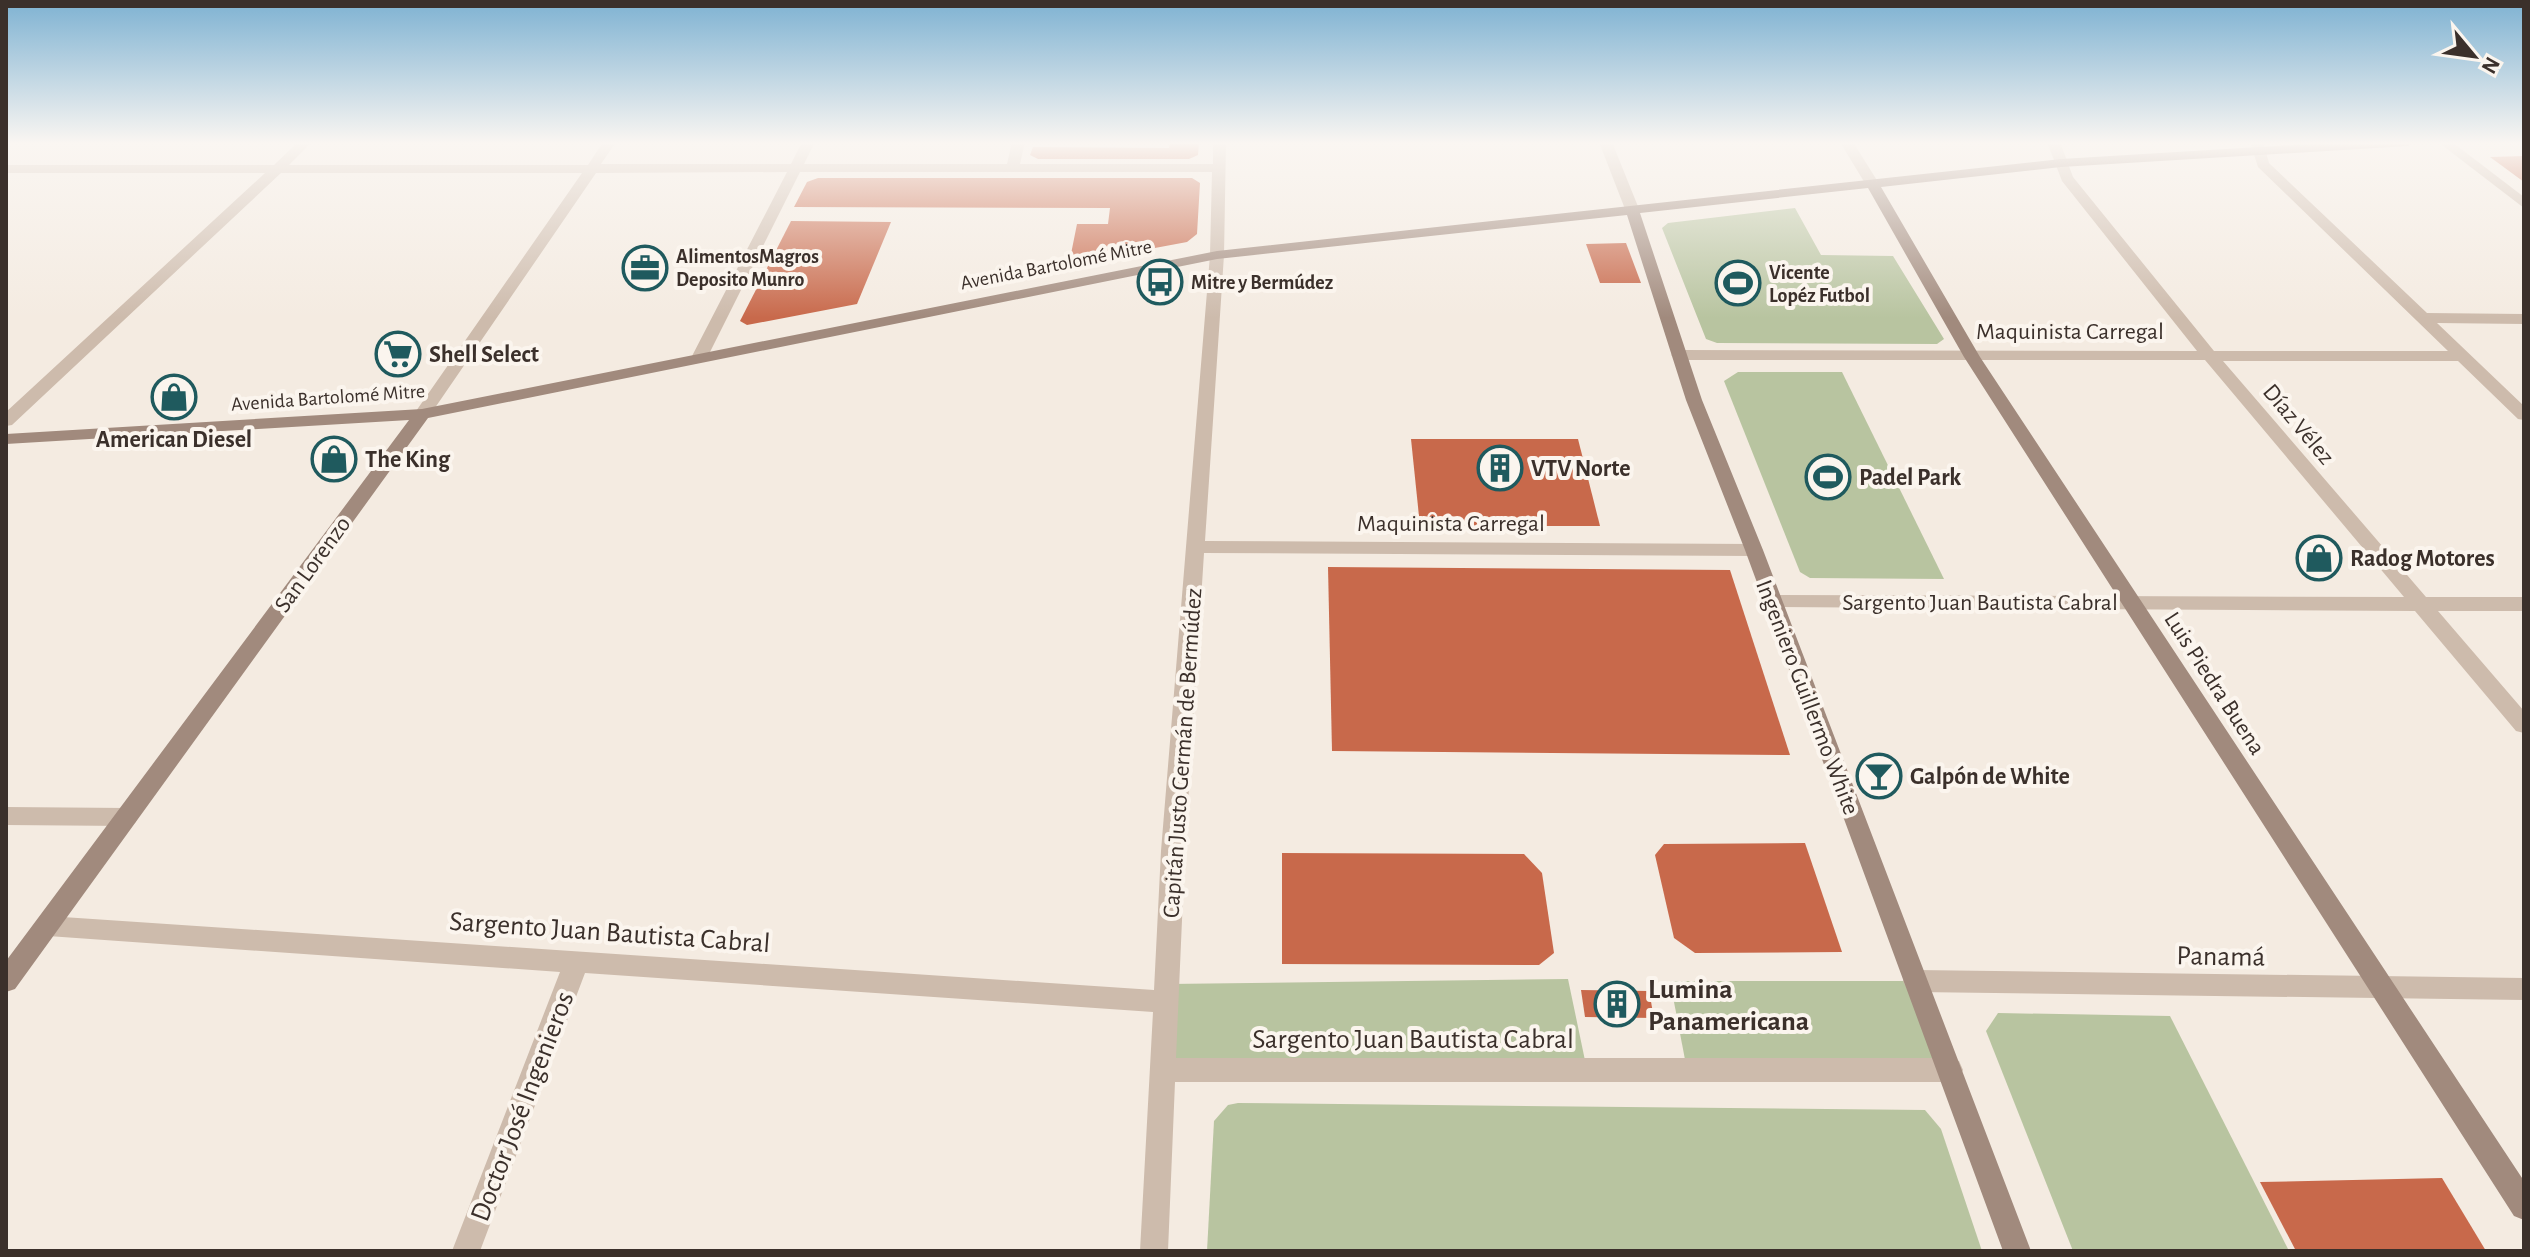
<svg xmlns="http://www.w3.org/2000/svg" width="2530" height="1257" font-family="'Alegreya Sans',sans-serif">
	<rect width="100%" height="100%" fill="#f4ebe1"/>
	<g fill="#b8c4a0">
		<polygon points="1795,208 1821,255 1893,256 1944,339 1937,344 1717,343 1706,339 1662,228 1668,223"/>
		<polygon points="1738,372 1842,372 1944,579 1810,578 1800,572 1724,381"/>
		<polygon points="1568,979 1587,1070 1163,1070 1168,984"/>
		<polygon points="1670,981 1916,981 1950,1070 1687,1070"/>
		<polygon points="1998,1013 2170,1016 2289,1251 2073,1251 1986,1031"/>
		<polygon points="1238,1103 1925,1110 1941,1129 1982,1251 1207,1251 1214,1121 1228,1105"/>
	</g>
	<g fill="#c8694b">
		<polygon points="1170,142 1199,142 1198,155 1189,159 1038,159 1030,155 1033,147 1169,148"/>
		<polygon points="2524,156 2524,182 2490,157"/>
		<polygon points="818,178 1192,178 1200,183 1197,234 1187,242 1069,264 1077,224 1108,224 1110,208 794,207 807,182"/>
		<polygon points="791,221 891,222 857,304 747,325 740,321"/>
		<polygon points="1626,243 1641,283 1600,283 1586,244"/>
		<polygon points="1411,439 1578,439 1600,526 1420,526"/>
		<polygon points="1328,567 1730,570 1790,755 1332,751"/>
		<polygon points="1805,843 1842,952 1695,953 1674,938 1655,855 1664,844"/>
		<polygon points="1282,853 1524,854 1542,873 1554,953 1539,965 1282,964"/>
		<polygon points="1581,990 1649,991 1654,1018 1585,1017"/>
		<polygon points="2442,1178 2486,1251 2296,1251 2260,1182"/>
	</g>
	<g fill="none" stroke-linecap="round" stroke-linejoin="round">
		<g fill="#cdbbac" fill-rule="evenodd">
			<polygon points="298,142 312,142 289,165 588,165 603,142 616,142 601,164 791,164 802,142 815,142 804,164 1007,164 1012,142 1025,142 1020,164 1213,164 1213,142 1226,142 1224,255 1205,541 1754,544 1763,550 1754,556 1204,553 1185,851 1176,1058 1950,1058 1959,1061 1963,1070 1959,1079 1950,1082 1175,1082 1168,1251 1140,1251 1153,1012 585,973 480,1251 452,1251 560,972 48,936 39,933 36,926 39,919 48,916 1154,990 1161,851 1210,255 1212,172 800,172 707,358 699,363 691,358 787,172 596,173 428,418 422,419 414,414 582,173 281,173 12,425 6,426 6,412 265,173 6,173 6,165 274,165"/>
			<polygon points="1599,142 1612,142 1639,209 1637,212 1625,209"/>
			<polygon points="1840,142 1853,142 1878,182 1876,185 1866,185"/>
			<polygon points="2047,142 2060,142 2073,177 2214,351 2448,351 2258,167 2250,142 2263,142 2269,163 2427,313 2524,314 2524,324 2437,323 2524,406 2524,420 2518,419 2458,361 2223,361 2426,597 2524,597 2524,611 2438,611 2524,711 2524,733 2516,731 2415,611 1764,607 1761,602 1764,597 1771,595 2404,597 2205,360 1679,360 1671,355 1679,350 2197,351 2062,181"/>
			<polygon points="2438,142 2452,142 2524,197 2524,208"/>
			<polygon points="6,807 127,808 135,811 138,817 135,823 127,826 6,825"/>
			<polygon points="1916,970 2524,978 2524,1000 1916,992 1907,989 1903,981 1907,973"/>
		</g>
		<polygon fill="#a18a7d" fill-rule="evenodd" points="2343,142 2414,142 2408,146 2061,167 1881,187 1980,357 2524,1181 2524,1220 2514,1216 1964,357 1868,188 1640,213 1702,400 1763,550 2031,1251 2003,1251 1745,550 1686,400 1627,215 1217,259 428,418 15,989 6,992 6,961 409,420 6,444 6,434 422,409 1217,251 2061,159"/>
	</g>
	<linearGradient id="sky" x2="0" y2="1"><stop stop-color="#7eb2d2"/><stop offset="0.45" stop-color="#faf6f2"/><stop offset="1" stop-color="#faf6f2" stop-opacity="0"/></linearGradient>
	<rect width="2530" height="318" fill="url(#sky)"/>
	<defs>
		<g id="office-ring" transform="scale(2.3)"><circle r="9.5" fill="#fbf5ee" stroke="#1f5a5e" stroke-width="1.5"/><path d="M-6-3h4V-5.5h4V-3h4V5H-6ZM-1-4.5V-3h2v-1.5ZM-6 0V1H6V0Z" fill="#1f5a5e"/></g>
		<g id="bus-ring" transform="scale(2.3)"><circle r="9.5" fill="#fbf5ee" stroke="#1f5a5e" stroke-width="1.5"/><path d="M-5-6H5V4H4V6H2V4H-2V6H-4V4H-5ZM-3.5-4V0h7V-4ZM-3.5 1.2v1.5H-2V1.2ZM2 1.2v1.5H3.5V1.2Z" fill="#1f5a5e"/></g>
		<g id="stadium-ring" transform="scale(2.3)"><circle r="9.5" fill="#fbf5ee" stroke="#1f5a5e" stroke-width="1.5"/><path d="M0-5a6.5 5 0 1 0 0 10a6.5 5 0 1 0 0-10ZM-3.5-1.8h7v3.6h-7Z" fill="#1f5a5e"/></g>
		<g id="supermarket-ring" transform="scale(2.3)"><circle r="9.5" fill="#fbf5ee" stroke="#1f5a5e" stroke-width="1.5"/><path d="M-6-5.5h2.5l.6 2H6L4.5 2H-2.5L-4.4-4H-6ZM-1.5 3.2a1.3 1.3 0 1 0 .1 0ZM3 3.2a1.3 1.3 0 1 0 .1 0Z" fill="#1f5a5e"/></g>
		<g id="shop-ring" transform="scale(2.3)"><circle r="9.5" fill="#fbf5ee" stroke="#1f5a5e" stroke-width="1.5"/><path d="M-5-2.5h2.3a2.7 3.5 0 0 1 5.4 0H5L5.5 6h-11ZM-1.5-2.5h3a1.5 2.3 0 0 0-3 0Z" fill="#1f5a5e"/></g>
		<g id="building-ring" transform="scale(2.3)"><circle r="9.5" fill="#fbf5ee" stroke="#1f5a5e" stroke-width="1.5"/><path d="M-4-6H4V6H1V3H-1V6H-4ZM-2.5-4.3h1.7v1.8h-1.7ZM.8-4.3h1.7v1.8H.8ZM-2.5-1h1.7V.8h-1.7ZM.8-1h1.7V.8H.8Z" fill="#1f5a5e"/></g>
		<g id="bar-ring" transform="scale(2.3)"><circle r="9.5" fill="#fbf5ee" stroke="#1f5a5e" stroke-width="1.5"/><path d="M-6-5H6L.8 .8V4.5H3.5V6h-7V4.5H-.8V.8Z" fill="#1f5a5e"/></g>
	</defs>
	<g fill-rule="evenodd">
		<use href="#office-ring" x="645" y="268"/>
		<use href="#bus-ring" x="1160" y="282"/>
		<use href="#stadium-ring" x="1738" y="283"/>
		<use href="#supermarket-ring" x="398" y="354"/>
		<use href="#shop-ring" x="174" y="397"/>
		<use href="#shop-ring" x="334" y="459"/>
		<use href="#building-ring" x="1500" y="468"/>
		<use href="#stadium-ring" x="1828" y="477"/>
		<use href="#shop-ring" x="2319" y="558"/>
		<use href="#bar-ring" x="1879" y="776"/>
		<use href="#building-ring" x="1617" y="1004"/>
	</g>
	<g text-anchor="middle" stroke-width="8" stroke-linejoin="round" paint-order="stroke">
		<g font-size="20" font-weight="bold" fill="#3b302b" stroke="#fbf5ee" text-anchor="start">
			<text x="676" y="263">AlimentosMagros<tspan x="676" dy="23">Deposito Munro</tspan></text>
			<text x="1769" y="279">Vicente<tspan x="1769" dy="23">Lopéz Futbol</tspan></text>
			<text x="1191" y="289">Mitre y Bermúdez</text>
		</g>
		<g font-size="20" fill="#3b302b" stroke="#fbf5ee">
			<text transform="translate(1056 264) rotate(-11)" y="7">Avenida Bartolomé Mitre</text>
			<text transform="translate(328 397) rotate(-4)" y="7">Avenida Bartolomé Mitre</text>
		</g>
		<g font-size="24" fill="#3b302b" stroke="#fbf5ee">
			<text x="2070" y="339">Maquinista Carregal</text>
			<text transform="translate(2299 424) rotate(50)" y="8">Díaz Vélez</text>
			<text x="1451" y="531">Maquinista Carregal</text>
			<text transform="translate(312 564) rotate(-54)" y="8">San Lorenzo</text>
			<text x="1980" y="610">Sargento Juan Bautista Cabral</text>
			<text transform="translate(2215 683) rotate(57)" y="8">Luis Piedra Buena</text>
			<text transform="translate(1808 697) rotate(69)" y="8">Ingeniero Guillermo White</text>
			<text transform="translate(1182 753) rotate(-86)" y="8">Capitán Justo Germán de Bermúdez</text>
		</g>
		<g font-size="24" font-weight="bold" fill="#3b302b" stroke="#fbf5ee" text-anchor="start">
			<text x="429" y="362">Shell Select</text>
			<text x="174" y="447" text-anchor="middle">American Diesel</text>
			<text x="365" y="467">The King</text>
			<text x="1531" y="476">VTV Norte</text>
			<text x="1859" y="485">Padel Park</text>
			<text x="2350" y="566">Radog Motores</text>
			<text x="1910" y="784">Galpón de White</text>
		</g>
		<g font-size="28" fill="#3b302b" stroke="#fbf5ee">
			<text transform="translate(610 931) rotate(4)" y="10">Sargento Juan Bautista Cabral</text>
			<text transform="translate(2221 955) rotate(1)" y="10">Panamá</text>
			<text x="1413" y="1048">Sargento Juan Bautista Cabral</text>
			<text transform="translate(521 1106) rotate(-69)" y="10">Doctor José Ingenieros</text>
		</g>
		<g font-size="28" font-weight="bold" fill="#3b302b" stroke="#fbf5ee" text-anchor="start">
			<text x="1648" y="998">Lumina<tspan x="1648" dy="32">Panamericana</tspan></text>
		</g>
	</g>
	<rect width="2530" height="1257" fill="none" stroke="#3b302b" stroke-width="16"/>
	<g transform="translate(2474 56) rotate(119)" stroke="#fbf5ee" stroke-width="6" paint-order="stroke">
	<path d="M0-6L14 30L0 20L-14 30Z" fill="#3b302b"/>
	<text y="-12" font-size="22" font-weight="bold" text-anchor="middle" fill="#3b302b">N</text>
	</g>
</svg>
